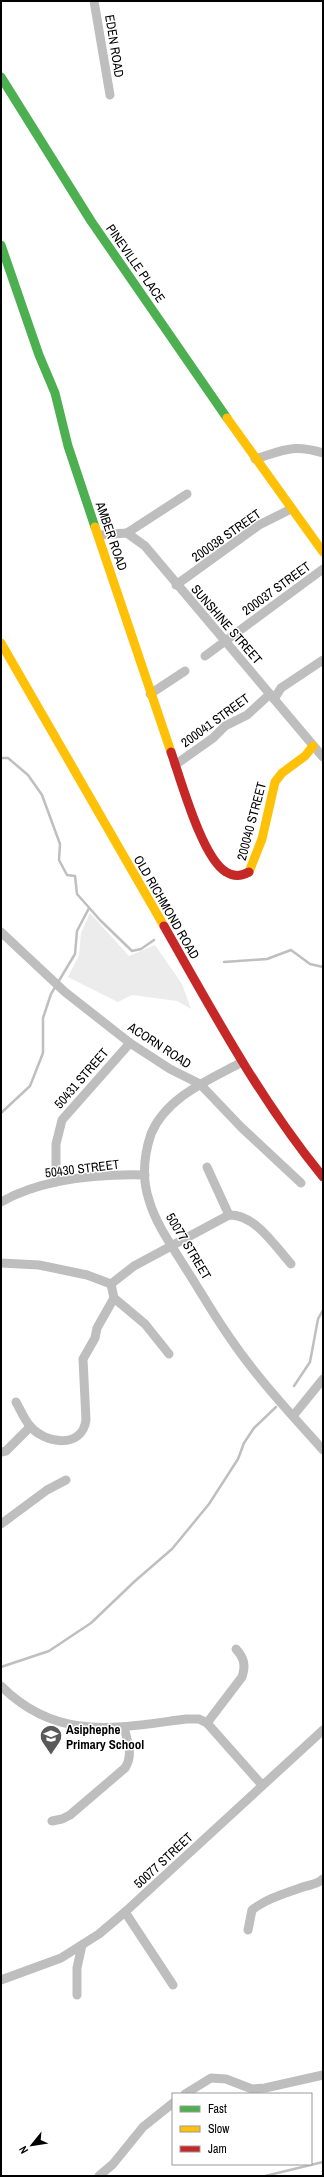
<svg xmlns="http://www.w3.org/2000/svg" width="324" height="2177" font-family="'Archivo Narrow',sans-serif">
	<rect width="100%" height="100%" fill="#fff"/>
	<polygon fill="#ececec" points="90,913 129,956 155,945 182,984 191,1009 177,1001 132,995 118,1002 68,977 79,955 81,933"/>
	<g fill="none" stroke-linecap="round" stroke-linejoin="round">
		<g stroke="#bfbfbf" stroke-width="2.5">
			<polyline points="1,758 8,758 28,775 42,795 60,844 59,860 67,875 75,876 77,894 100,920 132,951 141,949 154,940"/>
			<polyline points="224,962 267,959 291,950 310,964 323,967"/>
			<polyline points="1,1113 30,1086 43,1053 43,1018 51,994 75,954 77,931 89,908"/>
			<polyline points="294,1386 310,1362 318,1319 323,1310"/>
			<polyline points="1,1667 49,1651 91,1623 135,1581 172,1549 209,1504 238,1459 244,1443 254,1428 276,1407"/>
			<polyline points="265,2176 323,2162"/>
		</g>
		<g stroke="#bebebe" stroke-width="9">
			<polyline points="94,1 110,95"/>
			<path d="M255,459C284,450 293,444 323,453"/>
			<polyline points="127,533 187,494"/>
			<polyline points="99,535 127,533 145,546 323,757"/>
			<polyline points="176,585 259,525 291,509"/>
			<polyline points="205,656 323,569"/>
			<polyline points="150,694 185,671"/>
			<polyline points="274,699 281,688 323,660"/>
			<polyline points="175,765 213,738 225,726 247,715 270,694"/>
			<polyline points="1,932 65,992 130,1043 170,1069 200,1084 241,1127 301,1183"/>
			<path d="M242,1062C209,1080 166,1097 151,1134C144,1155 142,1179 149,1200C156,1225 174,1249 188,1272C202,1294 215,1317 230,1338C257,1378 291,1414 323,1450"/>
			<polyline points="207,1167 229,1215"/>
			<polyline points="56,1182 56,1144 62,1120 130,1043"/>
			<path d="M1,1202C42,1179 99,1174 145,1175"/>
			<polyline points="1,1263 39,1265 87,1275 111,1284"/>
			<path d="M111,1284L134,1266L229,1215C255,1214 275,1246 291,1264"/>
			<polyline points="114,1298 145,1324 169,1354"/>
			<path d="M16,1402C20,1409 24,1419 30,1426C45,1444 82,1449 86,1420L83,1359L95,1338L97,1328L114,1298L111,1284"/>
			<polyline points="293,1416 323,1379"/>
			<polyline points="1,1452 6,1451 30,1427"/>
			<polyline points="1,1524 47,1490 66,1480"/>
			<path d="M1,1686C57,1742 116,1728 186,1719H199L207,1723L262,1785"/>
			<path d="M207,1723L242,1677C246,1665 244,1658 236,1649"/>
			<path d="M52,1821L62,1819L70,1815L125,1768C134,1754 127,1741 124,1727"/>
			<polyline points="125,1912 173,1985"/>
			<path d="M248,1930L252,1910C266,1899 283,1894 300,1888C310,1884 315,1886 323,1879"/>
			<polyline points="1,1980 61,1958 99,1934 125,1912 323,1730"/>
			<polyline points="77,1995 77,1968 82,1945"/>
			<polyline points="185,2094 211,2078 226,2079 252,2089 265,2088 323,2075"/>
			<polyline points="99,2176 113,2164 143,2127 173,2103"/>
		</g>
		<g stroke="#4caf50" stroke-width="9">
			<polyline points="1,77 91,221 227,418"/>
			<polyline points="1,245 39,355 55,393 68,446 95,527"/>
		</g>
		<g stroke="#ffc107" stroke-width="9">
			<polyline points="227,418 323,552"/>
			<polyline points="95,527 171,752"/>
			<polyline points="1,643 164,926"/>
			<polyline points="249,872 262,839 275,782 282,773 305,756 313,746"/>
		</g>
		<g stroke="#c62828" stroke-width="9">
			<path d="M171,752C181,780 202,858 226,872C234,877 242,876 249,872"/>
			<path d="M164,926C213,1012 260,1100 323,1177"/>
		</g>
	</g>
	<defs>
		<g id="school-pin" transform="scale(1.15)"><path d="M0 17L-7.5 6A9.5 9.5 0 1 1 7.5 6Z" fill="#595959" stroke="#fff"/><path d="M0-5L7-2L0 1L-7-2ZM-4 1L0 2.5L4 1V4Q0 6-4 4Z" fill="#fff"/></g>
	</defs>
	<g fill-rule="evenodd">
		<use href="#school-pin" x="51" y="1736"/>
	</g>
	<g text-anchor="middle" stroke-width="3" stroke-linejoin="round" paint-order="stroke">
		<g font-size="13" fill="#000" stroke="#fff">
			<text transform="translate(115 46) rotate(81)" y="5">EDEN ROAD</text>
			<text transform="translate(136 263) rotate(55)" y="5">PINEVILLE PLACE</text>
			<text transform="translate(226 535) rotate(-35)" y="5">200038 STREET</text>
			<text transform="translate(112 536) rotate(71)" y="5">AMBER ROAD</text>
			<text transform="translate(276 588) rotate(-36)" y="5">200037 STREET</text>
			<text transform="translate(227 624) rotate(49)" y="5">SUNSHINE STREET</text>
			<text transform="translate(215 720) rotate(-36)" y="5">200041 STREET</text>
			<text transform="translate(251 821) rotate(-75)" y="5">200040 STREET</text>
			<text transform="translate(167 907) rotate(60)" y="5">OLD RICHMOND ROAD</text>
			<text transform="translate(160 1045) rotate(33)" y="5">ACORN ROAD</text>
			<text transform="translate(81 1078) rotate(-49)" y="5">50431 STREET</text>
			<text transform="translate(82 1168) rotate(-7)" y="5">50430 STREET</text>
			<text transform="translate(189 1246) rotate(59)" y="5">50077 STREET</text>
			<text transform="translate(163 1860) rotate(-43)" y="5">50077 STREET</text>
		</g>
		<g font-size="13" font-weight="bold" fill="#000" stroke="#fff" text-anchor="start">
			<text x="66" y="1734">Asiphephe<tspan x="66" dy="15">Primary School</tspan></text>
		</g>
	</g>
	<rect width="324" height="2177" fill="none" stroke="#000000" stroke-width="4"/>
	<rect x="172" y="2093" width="140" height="72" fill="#ffffff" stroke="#999999"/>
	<rect x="180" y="2106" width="20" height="6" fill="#4caf50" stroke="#999999"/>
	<text x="208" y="2113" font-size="12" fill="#000000">Fast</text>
	<rect x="180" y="2126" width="20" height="6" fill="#ffc107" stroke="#999999"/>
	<text x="208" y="2133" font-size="12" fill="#000000">Slow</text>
	<rect x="180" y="2146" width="20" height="6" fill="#c62828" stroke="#999999"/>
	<text x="208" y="2153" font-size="12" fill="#000000">Jam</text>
	<g transform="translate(32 2145) rotate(240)" stroke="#ffffff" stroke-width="3" paint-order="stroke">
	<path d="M0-3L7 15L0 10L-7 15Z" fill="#000000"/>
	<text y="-6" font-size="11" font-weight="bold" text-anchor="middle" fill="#000000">N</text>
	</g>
</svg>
